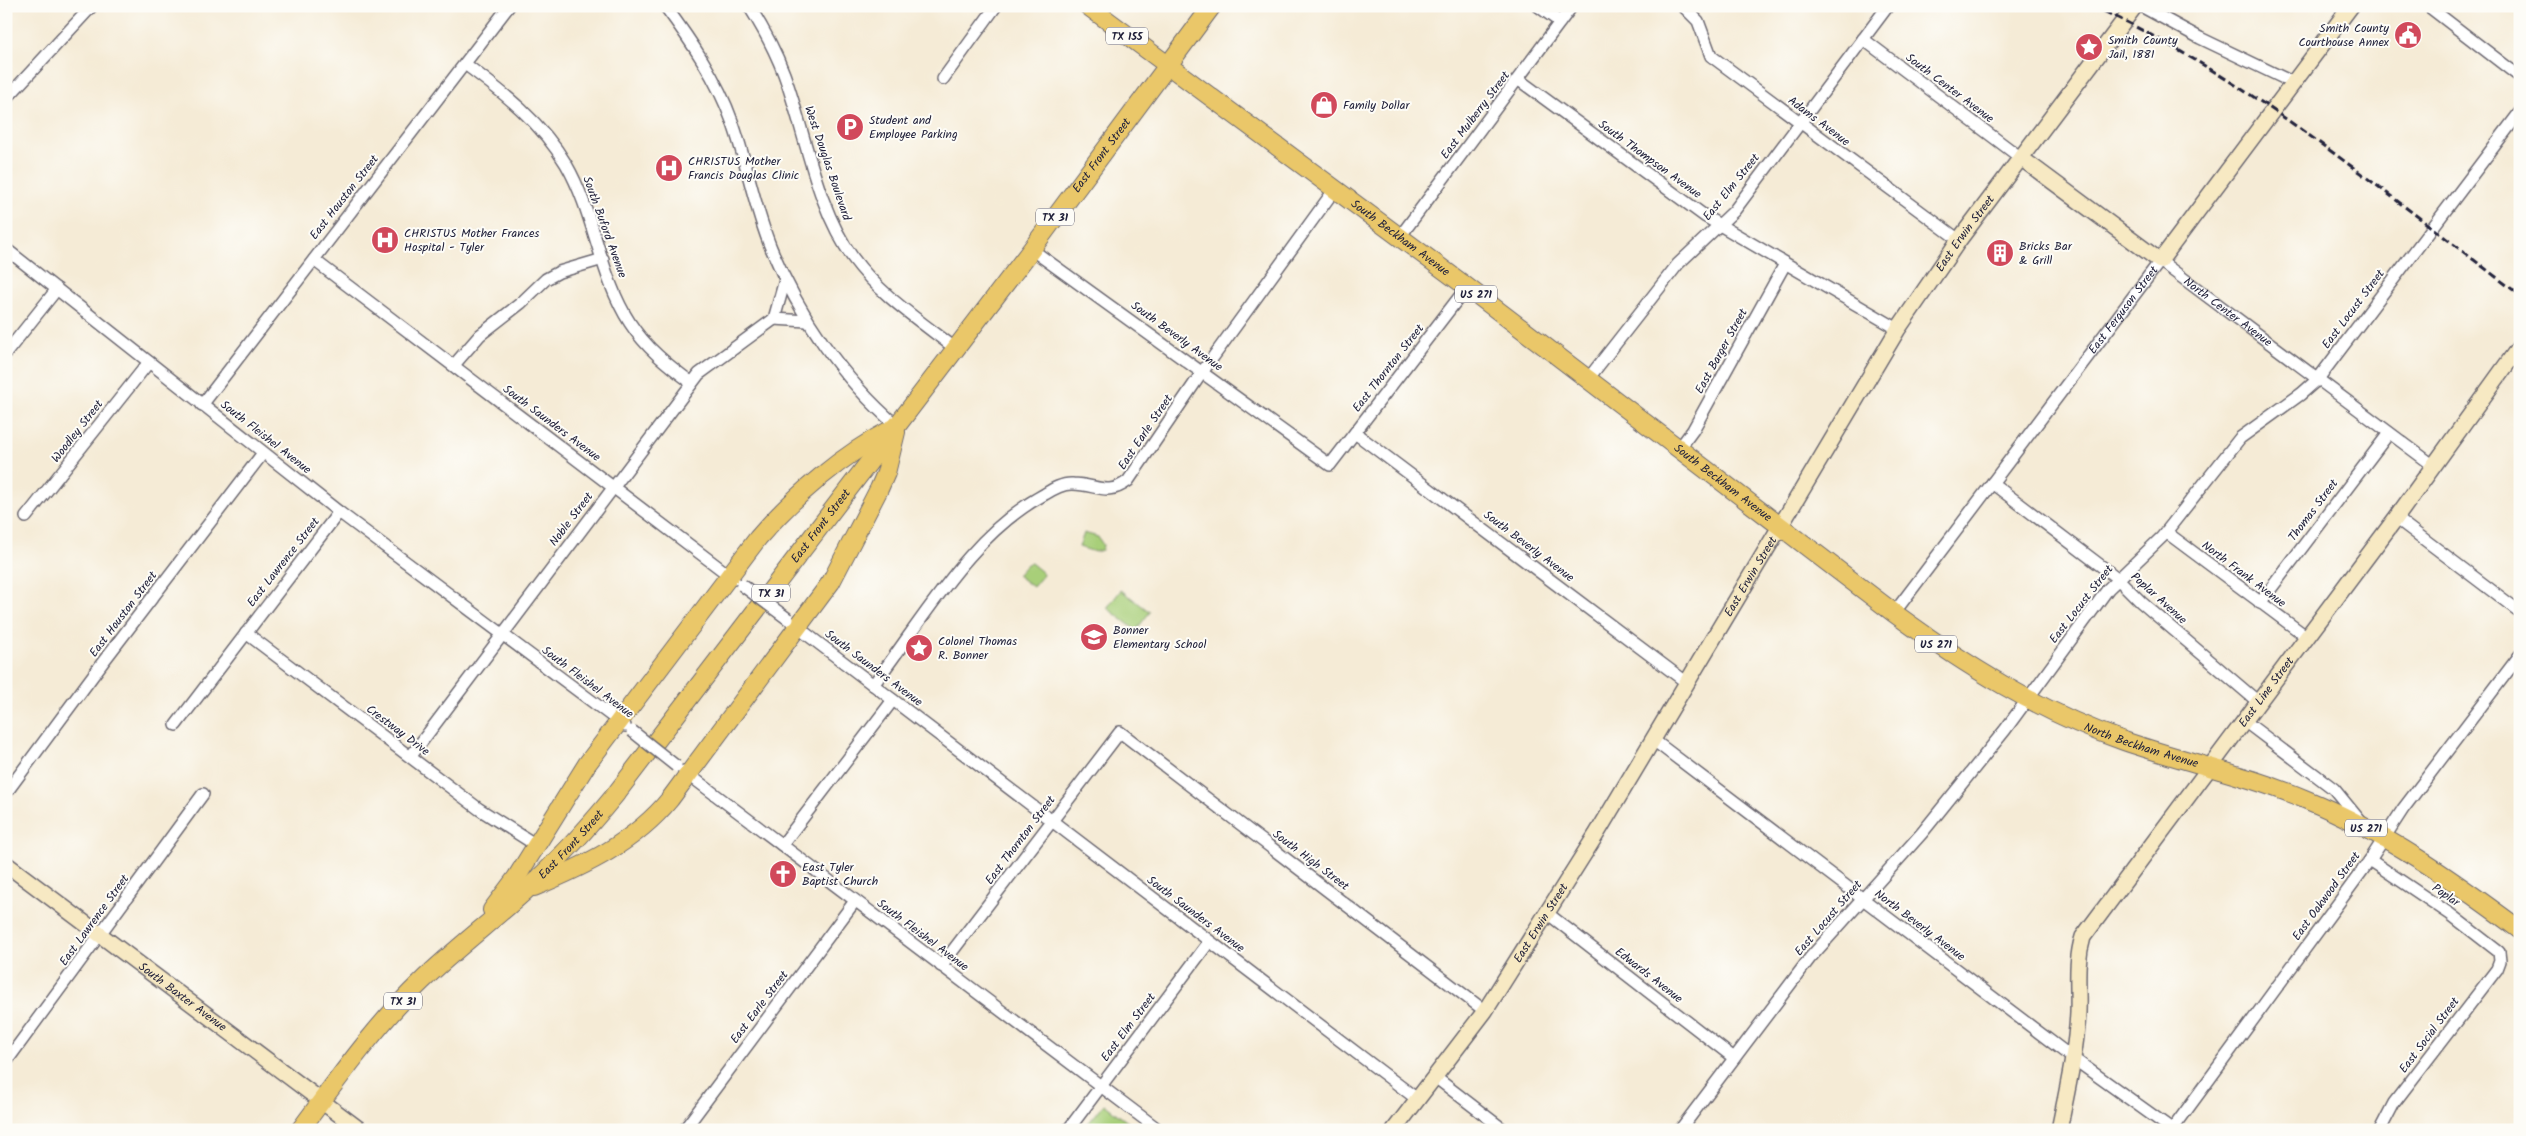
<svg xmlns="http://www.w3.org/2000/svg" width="2526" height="1136" font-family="Kalam,sans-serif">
	<rect width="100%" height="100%" fill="#fdfcf7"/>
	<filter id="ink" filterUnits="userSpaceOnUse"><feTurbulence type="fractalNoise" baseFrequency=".02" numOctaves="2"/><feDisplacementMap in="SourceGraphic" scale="10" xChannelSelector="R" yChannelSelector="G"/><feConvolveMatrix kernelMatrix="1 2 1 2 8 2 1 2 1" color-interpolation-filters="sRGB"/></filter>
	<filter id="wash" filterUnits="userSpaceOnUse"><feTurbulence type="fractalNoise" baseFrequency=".0096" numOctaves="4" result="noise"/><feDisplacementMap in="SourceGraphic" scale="20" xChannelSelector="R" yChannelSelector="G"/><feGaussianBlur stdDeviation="1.12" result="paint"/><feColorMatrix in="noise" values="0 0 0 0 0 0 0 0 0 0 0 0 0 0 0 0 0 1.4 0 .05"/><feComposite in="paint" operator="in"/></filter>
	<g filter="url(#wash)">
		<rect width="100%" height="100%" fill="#f5ebd6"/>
		<g fill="#a8cf79" stroke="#65785a">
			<polygon points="1084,533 1098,537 1103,545 1102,550 1095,552 1079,547"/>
			<polygon points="1031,563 1042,572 1043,575 1033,587 1017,575 1027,564"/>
			<polygon points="1121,590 1150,612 1136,630 1107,608"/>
			<polygon points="1104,1104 1138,1130 1083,1130"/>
		</g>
	</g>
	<g filter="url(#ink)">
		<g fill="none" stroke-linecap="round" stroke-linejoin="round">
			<g stroke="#6c6871" stroke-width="14">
				<g id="street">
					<path d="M665,6C691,41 717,79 732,121C747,162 754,207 771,248C799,315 842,379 897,426"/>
					<path d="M749,6C763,28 775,50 784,74C806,134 815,205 853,258C880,295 920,321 956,349"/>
					<polyline points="1538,6 1560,22"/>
					<polyline points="1683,6 1698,21 1711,56 1959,240"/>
					<polyline points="2141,6 2200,38 2294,83"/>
					<polyline points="2428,6 2520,77"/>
					<polyline points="1863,39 2021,158"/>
					<path d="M465,64C504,93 541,122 566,164C595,214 599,275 630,323C646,348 668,365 692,383"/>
					<polyline points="943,79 996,6"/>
					<polyline points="1519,80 1706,217 1898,329"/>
					<polyline points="6,99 92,6"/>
					<polyline points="1399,238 1572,6"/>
					<polyline points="6,249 339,512 625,726"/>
					<polyline points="1031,249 1330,465 1467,287"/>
					<polyline points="314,260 734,579"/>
					<polyline points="774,319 807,321"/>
					<polyline points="6,353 57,289"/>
					<polyline points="454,365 480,335 521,303 546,279 559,272 603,259"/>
					<polyline points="1588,379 1678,264 1734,211 1888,6"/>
					<polyline points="202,405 509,6"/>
					<polyline points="1355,433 1686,682"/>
					<polyline points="1679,449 1693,430 1785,264"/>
					<polyline points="1992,483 2117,578 2141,602 2257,701"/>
					<polyline points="26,517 149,362"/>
					<polyline points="2396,518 2520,612"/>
					<polyline points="2166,532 2307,637"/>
					<polyline points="2260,603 2389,433"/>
					<path id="s1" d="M1894,613L2160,261L2434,466"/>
					<polyline points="792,623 1417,1099"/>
					<polyline points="246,633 479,809 536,845"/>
					<path d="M873,685C924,619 970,534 1045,494C1053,489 1063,483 1073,484C1096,484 1107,497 1128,481L1203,371L1335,189"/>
					<polyline points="2243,720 2334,789 2361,822"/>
					<polyline points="176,725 339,512"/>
					<polyline points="1652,739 2074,1059 2173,1130"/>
					<polyline points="411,756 699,374 774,319 785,280"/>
					<polyline points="684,771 1159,1130"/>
					<polyline points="6,793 103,662 263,453"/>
					<polyline points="782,845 893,700"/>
					<polyline points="2370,860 2450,914 2499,952 2500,961 2497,969 2394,1103 2380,1130"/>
					<polyline points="1547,913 1734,1058"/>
					<polyline points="941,966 1120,732 1485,1011"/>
					<polyline points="6,1062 203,794"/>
					<polyline points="1435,1077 1504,1130"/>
					<polyline points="684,1130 855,901"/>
					<polyline points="1068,1130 1209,942"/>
					<polyline points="1680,1130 1810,958 1922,833 2005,730 2108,589 2162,537 2240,438 2301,394 2318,379 2520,112"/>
					<polyline points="2172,1130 2370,860 2403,809 2520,655"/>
				</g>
			</g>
			<g stroke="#6c6871" stroke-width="18">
				<g id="secondary">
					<polyline points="2021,158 2160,261 2351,6"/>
					<path id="s2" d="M6,864L360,1130"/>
					<path id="s3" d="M1394,1130L1485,1011L1596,835L1898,329L1959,240L2135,6"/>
					<path id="s4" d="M2059,1130C2067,1091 2076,1052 2078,1013C2079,986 2075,963 2083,937L2396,518L2520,346"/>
				</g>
			</g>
			<g stroke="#6c6871" stroke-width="20">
				<g id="primary">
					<path id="s5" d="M1088,6L1467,287L1894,613C1965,665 2040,712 2124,741C2185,762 2248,775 2307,800C2385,832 2453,880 2520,930"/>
					<path d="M534,887C585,866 635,842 670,799L831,582L879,489L886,473L896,432"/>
					<path d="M492,910L516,878L587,764L758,538C795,495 842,455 892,429"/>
					<path id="s6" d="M300,1130C338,1079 376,1025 422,981C455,949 491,922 525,891C557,862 587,829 615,795L1028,254L1212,6"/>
				</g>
			</g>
			<use href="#street" stroke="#fff" stroke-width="11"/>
			<use href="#secondary" stroke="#f7e9c3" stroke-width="15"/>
			<use href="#primary" stroke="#eac769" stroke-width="18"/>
			<path stroke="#22223b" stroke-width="3" stroke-dasharray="8 4" stroke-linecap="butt" d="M2093,6C2250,78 2383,192 2520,295"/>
			<g stroke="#6c6871" stroke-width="14" stroke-linecap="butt">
				<g id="street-bridge">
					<polyline points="742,585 788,619"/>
					<polyline points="632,731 676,766"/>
				</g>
			</g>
			<use href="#street-bridge" stroke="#fff" stroke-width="11"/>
		</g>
	</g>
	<defs>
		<g id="civic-disc" transform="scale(1.4375)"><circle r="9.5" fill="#d1495b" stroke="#fdfcf7"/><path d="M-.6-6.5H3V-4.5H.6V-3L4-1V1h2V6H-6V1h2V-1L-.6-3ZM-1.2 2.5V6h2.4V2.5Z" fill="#fff"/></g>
		<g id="sight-disc" transform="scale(1.4375)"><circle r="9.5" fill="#d1495b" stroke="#fdfcf7"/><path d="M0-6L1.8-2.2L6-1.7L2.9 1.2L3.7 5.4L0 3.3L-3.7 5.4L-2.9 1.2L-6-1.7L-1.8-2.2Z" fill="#fff"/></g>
		<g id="shop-disc" transform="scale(1.4375)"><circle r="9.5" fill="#d1495b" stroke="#fdfcf7"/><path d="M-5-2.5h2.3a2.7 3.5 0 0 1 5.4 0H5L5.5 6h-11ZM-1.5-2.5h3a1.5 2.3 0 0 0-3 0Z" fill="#fff"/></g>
		<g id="parking-disc" transform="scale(1.4375)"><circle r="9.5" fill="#d1495b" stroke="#fdfcf7"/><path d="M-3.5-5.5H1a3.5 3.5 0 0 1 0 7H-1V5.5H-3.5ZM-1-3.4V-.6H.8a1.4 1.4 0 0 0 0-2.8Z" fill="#fff"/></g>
		<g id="hospital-disc" transform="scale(1.4375)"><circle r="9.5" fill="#d1495b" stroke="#fdfcf7"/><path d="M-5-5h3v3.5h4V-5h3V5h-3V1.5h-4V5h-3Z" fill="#fff"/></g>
		<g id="building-disc" transform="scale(1.4375)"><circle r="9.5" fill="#d1495b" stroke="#fdfcf7"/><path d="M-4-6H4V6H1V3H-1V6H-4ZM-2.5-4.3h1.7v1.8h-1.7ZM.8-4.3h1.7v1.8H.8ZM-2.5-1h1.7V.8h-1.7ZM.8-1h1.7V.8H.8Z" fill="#fff"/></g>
		<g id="school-disc" transform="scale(1.4375)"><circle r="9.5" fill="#d1495b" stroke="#fdfcf7"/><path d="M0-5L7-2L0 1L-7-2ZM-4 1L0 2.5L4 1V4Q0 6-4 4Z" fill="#fff"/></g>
		<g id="church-disc" transform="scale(1.4375)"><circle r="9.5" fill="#d1495b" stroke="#fdfcf7"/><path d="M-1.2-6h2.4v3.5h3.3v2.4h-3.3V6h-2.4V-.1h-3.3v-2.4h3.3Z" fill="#fff"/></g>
	</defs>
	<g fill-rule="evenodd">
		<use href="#civic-disc" x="2408" y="35"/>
		<use href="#sight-disc" x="2089" y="47"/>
		<use href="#shop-disc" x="1324" y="105"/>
		<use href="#parking-disc" x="850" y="127"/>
		<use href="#hospital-disc" x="669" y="168"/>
		<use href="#hospital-disc" x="385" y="240"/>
		<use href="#building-disc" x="2000" y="253"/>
		<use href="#school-disc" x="1094" y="637"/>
		<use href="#sight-disc" x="919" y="648"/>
		<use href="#church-disc" x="783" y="874"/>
	</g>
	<g text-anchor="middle" stroke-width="4" stroke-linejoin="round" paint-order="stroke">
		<g fill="#fdfcf7" stroke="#646373" stroke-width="1">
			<rect x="1106" y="27.5" width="42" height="17" rx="4"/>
			<rect x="1036" y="208.5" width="38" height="17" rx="4"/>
			<rect x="1455" y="285.5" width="42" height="17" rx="4"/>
			<rect x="752" y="584.5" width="38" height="17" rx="4"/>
			<rect x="1915" y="635.5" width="42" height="17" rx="4"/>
			<rect x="2345" y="819.5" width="42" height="17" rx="4"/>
			<rect x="384" y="992.5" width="38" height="17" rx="4"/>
		</g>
		<g font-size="11" font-weight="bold" fill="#22223b">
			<text x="1127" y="40">TX 155</text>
			<text x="1055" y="221">TX 31</text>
			<text x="1476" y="298">US 271</text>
			<text x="771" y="597">TX 31</text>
			<text x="1936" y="648">US 271</text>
			<text x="2366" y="832">US 271</text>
			<text x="403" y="1005">TX 31</text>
		</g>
		<g font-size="12" fill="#22223b" stroke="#fdfcf7" text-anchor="start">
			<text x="2389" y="32" text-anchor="end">Smith County<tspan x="2389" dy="14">Courthouse Annex</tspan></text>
			<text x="2108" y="44">Smith County<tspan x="2108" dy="14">Jail, 1881</tspan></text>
			<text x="1343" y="109">Family Dollar</text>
			<text x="869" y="124">Student and<tspan x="869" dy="14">Employee Parking</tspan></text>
			<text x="688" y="165">CHRISTUS Mother<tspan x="688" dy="14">Francis Douglas Clinic</tspan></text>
			<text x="404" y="237">CHRISTUS Mother Frances<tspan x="404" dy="14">Hospital - Tyler</tspan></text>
			<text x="2019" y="250">Bricks Bar<tspan x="2019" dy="14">&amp; Grill</tspan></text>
			<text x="1113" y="634">Bonner<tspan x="1113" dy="14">Elementary School</tspan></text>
			<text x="938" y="645">Colonel Thomas<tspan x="938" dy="14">R. Bonner</tspan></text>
			<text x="802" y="871">East Tyler<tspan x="802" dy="14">Baptist Church</tspan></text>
		</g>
		<g font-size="12" fill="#22223b" stroke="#fdfcf7">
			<text transform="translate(1950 88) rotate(37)" y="4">South Center Avenue</text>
			<text transform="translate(1475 115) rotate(-53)" y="4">East Mulberry Street</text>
			<text transform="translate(1819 121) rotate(37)" y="4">Adams Avenue</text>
			<text dy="4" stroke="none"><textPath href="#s6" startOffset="1265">East Front Street</textPath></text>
			<text transform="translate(1650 159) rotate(36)" y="4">South Thompson Avenue</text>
			<text transform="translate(828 163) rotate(71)" y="4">West Douglas Boulevard</text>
			<text transform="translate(1731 187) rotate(-51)" y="4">East Elm Street</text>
			<text transform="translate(344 197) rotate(-52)" y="4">East Houston Street</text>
			<text transform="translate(605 227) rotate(70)" y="4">South Buford Avenue</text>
			<text dy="4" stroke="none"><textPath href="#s3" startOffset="1064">East Erwin Street</textPath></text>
			<text dy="4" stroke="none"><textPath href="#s5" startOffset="389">South Beckham Avenue</textPath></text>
			<text transform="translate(2353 309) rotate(-53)" y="4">East Locust Street</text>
			<text dy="4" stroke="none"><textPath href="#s1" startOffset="380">East Ferguson Street</textPath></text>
			<text dy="4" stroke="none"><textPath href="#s1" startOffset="526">North Center Avenue</textPath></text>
			<text transform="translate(1177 336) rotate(36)" y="4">South Beverly Avenue</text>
			<text transform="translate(1721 351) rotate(-61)" y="4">East Barger Street</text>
			<text transform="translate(1388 368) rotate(-52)" y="4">East Thornton Street</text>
			<text transform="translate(552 423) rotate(37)" y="4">South Saunders Avenue</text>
			<text transform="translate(77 431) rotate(-52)" y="4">Woodley Street</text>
			<text transform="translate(1145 432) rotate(-56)" y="4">East Earle Street</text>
			<text transform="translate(266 437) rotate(38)" y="4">South Fleishel Avenue</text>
			<text dy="4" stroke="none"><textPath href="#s5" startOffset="794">South Beckham Avenue</textPath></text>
			<text transform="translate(2313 510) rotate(-53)" y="4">Thomas Street</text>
			<text transform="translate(571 519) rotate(-53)" y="4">Noble Street</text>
			<text dy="4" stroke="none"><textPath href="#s6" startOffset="800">East Front Street</textPath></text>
			<text transform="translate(1529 546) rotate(37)" y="4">South Beverly Avenue</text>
			<text transform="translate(283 562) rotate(-52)" y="4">East Lawrence Street</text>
			<text transform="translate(2244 574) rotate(37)" y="4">North Frank Avenue</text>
			<text dy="4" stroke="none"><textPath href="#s3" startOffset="659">East Erwin Street</textPath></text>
			<text transform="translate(2159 598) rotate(42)" y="4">Poplar Avenue</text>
			<text transform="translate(2081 604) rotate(-52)" y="4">East Locust Street</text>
			<text transform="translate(123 614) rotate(-53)" y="4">East Houston Street</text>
			<text transform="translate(874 668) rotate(37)" y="4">South Saunders Avenue</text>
			<text transform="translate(588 682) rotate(37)" y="4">South Fleishel Avenue</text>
			<text dy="4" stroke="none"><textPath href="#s4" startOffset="501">East Line Street</textPath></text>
			<text transform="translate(398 730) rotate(37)" y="4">Crestway Drive</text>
			<text dy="4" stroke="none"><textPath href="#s5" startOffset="1291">North Beckham Avenue</textPath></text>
			<text transform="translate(1020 840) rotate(-53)" y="4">East Thornton Street</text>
			<text dy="4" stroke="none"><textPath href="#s6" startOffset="395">East Front Street</textPath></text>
			<text transform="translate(1311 860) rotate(37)" y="4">South High Street</text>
			<text transform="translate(2446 895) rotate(34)" y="4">Poplar</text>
			<text transform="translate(2326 896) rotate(-54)" y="4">East Oakwood Street</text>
			<text transform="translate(1196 914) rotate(37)" y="4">South Saunders Avenue</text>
			<text transform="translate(1828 918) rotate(-49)" y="4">East Locust Street</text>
			<text transform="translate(94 920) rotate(-54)" y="4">East Lawrence Street</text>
			<text dy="4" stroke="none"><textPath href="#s3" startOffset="254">East Erwin Street</textPath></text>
			<text transform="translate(1920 925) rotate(37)" y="4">North Beverly Avenue</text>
			<text transform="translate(923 935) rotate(37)" y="4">South Fleishel Avenue</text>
			<text transform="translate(1649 975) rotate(38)" y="4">Edwards Avenue</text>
			<text dy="4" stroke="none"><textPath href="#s2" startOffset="221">South Baxter Avenue</textPath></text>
			<text transform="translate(759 1007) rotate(-53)" y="4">East Earle Street</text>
			<text transform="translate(1128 1027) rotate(-53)" y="4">East Elm Street</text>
			<text transform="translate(2429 1035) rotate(-53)" y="4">East Social Street</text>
		</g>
	</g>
	<rect width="2526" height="1136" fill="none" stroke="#fdfcf7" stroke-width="25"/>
</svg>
